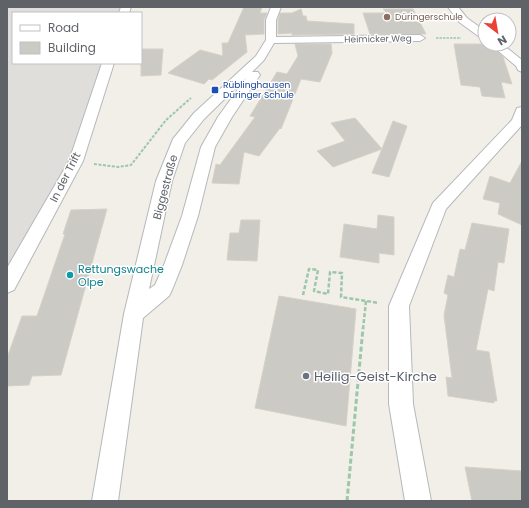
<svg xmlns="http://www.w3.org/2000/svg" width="529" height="508" font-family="Poppins,sans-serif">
	<rect width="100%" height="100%" fill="#f1efe8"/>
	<polygon fill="#e0deda" points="7,7 126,7 124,13 13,13 13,63 108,63 76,161 7,285"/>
	<g fill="#cccac5" stroke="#d6d1c6">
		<polygon points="244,7 262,7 260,13 267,13 264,20 264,34 245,35 247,52 212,80 209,79 204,84 168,73 200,50 223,56 222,43 228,43"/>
		<polygon points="301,9 303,16 306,16 307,21 354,24 354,34 292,35 292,33 278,34 278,20 280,13 292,13"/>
		<polygon points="383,9 413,9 426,34 370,34 363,13 387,13"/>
		<polygon points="295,44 331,44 332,53 320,82 301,79 281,129 280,128 259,156 244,152 239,184 212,183 216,164 220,165 255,117 250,116 277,72 287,74 298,56"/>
		<polygon points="454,44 489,44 503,57 512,84 501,82 505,98 482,96 480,87 461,85"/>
		<polygon points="141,49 163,49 161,75 141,76"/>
		<polygon points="355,118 382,149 393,121 407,126 389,177 372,173 382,149 333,167 317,151 345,141 331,123"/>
		<polygon points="522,161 522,225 498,214 500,203 483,199 490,176 510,183"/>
		<polygon points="107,209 61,375 32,376 29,385 7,386 7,358 22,316 37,316 65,234 63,234 71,210"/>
		<polygon points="378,215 394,217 394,255 379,253 379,263 340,257 344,224 377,229"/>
		<polygon points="241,220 260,220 257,261 227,260 230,233 239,233"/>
		<polygon points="472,223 509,229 504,263 498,262 494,291 488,289 476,350 489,352 497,401 494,401 494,403 448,396 446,377 452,378 444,315 448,295 444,293 448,275 454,277 460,249 465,250"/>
		<polygon points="279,296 356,309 346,426 255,408"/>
		<polygon points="465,467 522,471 522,501 472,501"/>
	</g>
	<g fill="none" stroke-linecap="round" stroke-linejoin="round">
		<g stroke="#b5b8bc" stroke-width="2">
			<g id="street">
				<polygon points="121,7 131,7 129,13 119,13"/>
				<path d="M271,7H281L276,20V37L420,35L425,38L420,41L274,43L264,60L252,72H258L260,75L232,117L215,147L198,216L182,265L172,290L169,296L143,318L118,501H92L124,314L156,181L173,139L194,113L256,56L266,40V20ZM246,78L218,117L201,147L182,216L164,265L155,285L149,289L172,181L185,143L204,119Z"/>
				<polygon points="448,7 458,7 467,18 485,31 485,39 481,38 459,22"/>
				<polygon points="490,44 502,44 522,60 522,72 518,70 516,66"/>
				<polygon points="102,63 114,63 83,161 14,290 7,293 7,268 69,161"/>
				<polygon points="522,107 522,125 446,209 409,306 413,404 431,501 405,501 389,404 389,306 433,203 512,120 517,108"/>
			</g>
		</g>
		<polyline stroke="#9cc7a9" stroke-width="1.5" stroke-dasharray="2.5 1" stroke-linecap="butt" points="436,38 461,38"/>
		<polyline stroke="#9cc7a9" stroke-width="2" stroke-dasharray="3 1.5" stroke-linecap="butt" points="94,164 118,167 131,165 166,120 191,98"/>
		<g stroke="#9cc7a9" stroke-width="2.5" stroke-dasharray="4 2" stroke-linecap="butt">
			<polyline points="303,295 309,269 318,270 314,291 328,294 330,272 342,273 341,297 379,303"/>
			<polyline points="363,329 366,301"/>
		</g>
		<polyline stroke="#9cc7a9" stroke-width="3" stroke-dasharray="5 2.5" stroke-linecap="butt" points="347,501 363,328"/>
		<use href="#street" fill="#fff" fill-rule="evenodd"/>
	</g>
	<circle fill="#8d6e63" stroke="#fff" stroke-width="1.5" cx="387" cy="17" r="4"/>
	<rect fill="#1a4fb4" stroke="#fff" stroke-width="1.5" x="211" y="86" width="8" height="8" rx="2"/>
	<circle fill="#0f9aa8" stroke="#fff" stroke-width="1.5" cx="70" cy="275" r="4"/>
	<circle fill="#6b7280" stroke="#fff" stroke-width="1.5" cx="306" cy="376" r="4"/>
	<g text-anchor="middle" stroke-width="3" stroke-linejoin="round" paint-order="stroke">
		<g font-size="9" fill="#785e54" stroke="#fff" text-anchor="start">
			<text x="395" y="20">Düringerschule</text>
		</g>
		<g font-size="9" fill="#5f6368" stroke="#fff">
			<text transform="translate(378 39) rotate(-1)" y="3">Heimicker Weg</text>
		</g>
		<g font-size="9" fill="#164399" stroke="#fff" text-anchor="start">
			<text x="223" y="88">Rüblinghausen<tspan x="223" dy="10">Düringer Schule</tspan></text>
		</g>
		<g font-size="11" fill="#5f6368" stroke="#fff">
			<text transform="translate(65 177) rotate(-63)" y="4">In der Trift</text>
			<text transform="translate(165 187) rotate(-75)" y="4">Biggestraße</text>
		</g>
		<g font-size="11" fill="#0d838f" stroke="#fff" text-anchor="start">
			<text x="78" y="273">Rettungswache<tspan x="78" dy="13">Olpe</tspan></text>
		</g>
		<g font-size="13" fill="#5b616d" stroke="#fff" text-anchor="start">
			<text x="314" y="381">Heilig-Geist-Kirche</text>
		</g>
	</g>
	<rect width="529" height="508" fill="none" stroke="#5f6368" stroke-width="16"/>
	<rect x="12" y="12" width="130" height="52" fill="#ffffff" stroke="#bfc1c3"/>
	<rect x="20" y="25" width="20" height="6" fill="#ffffff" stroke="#bfc1c3"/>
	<text x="48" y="32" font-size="12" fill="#5f6368">Road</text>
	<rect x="20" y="42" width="20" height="12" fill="#cccac5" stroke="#bfc1c3"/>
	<text x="48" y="52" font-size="12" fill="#5f6368">Building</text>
	<g transform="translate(497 32) rotate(149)"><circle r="19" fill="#ffffff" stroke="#bfc1c3"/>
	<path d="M0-3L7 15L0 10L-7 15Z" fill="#ea4335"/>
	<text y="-6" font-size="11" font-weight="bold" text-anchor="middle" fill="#5f6368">N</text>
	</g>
</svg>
